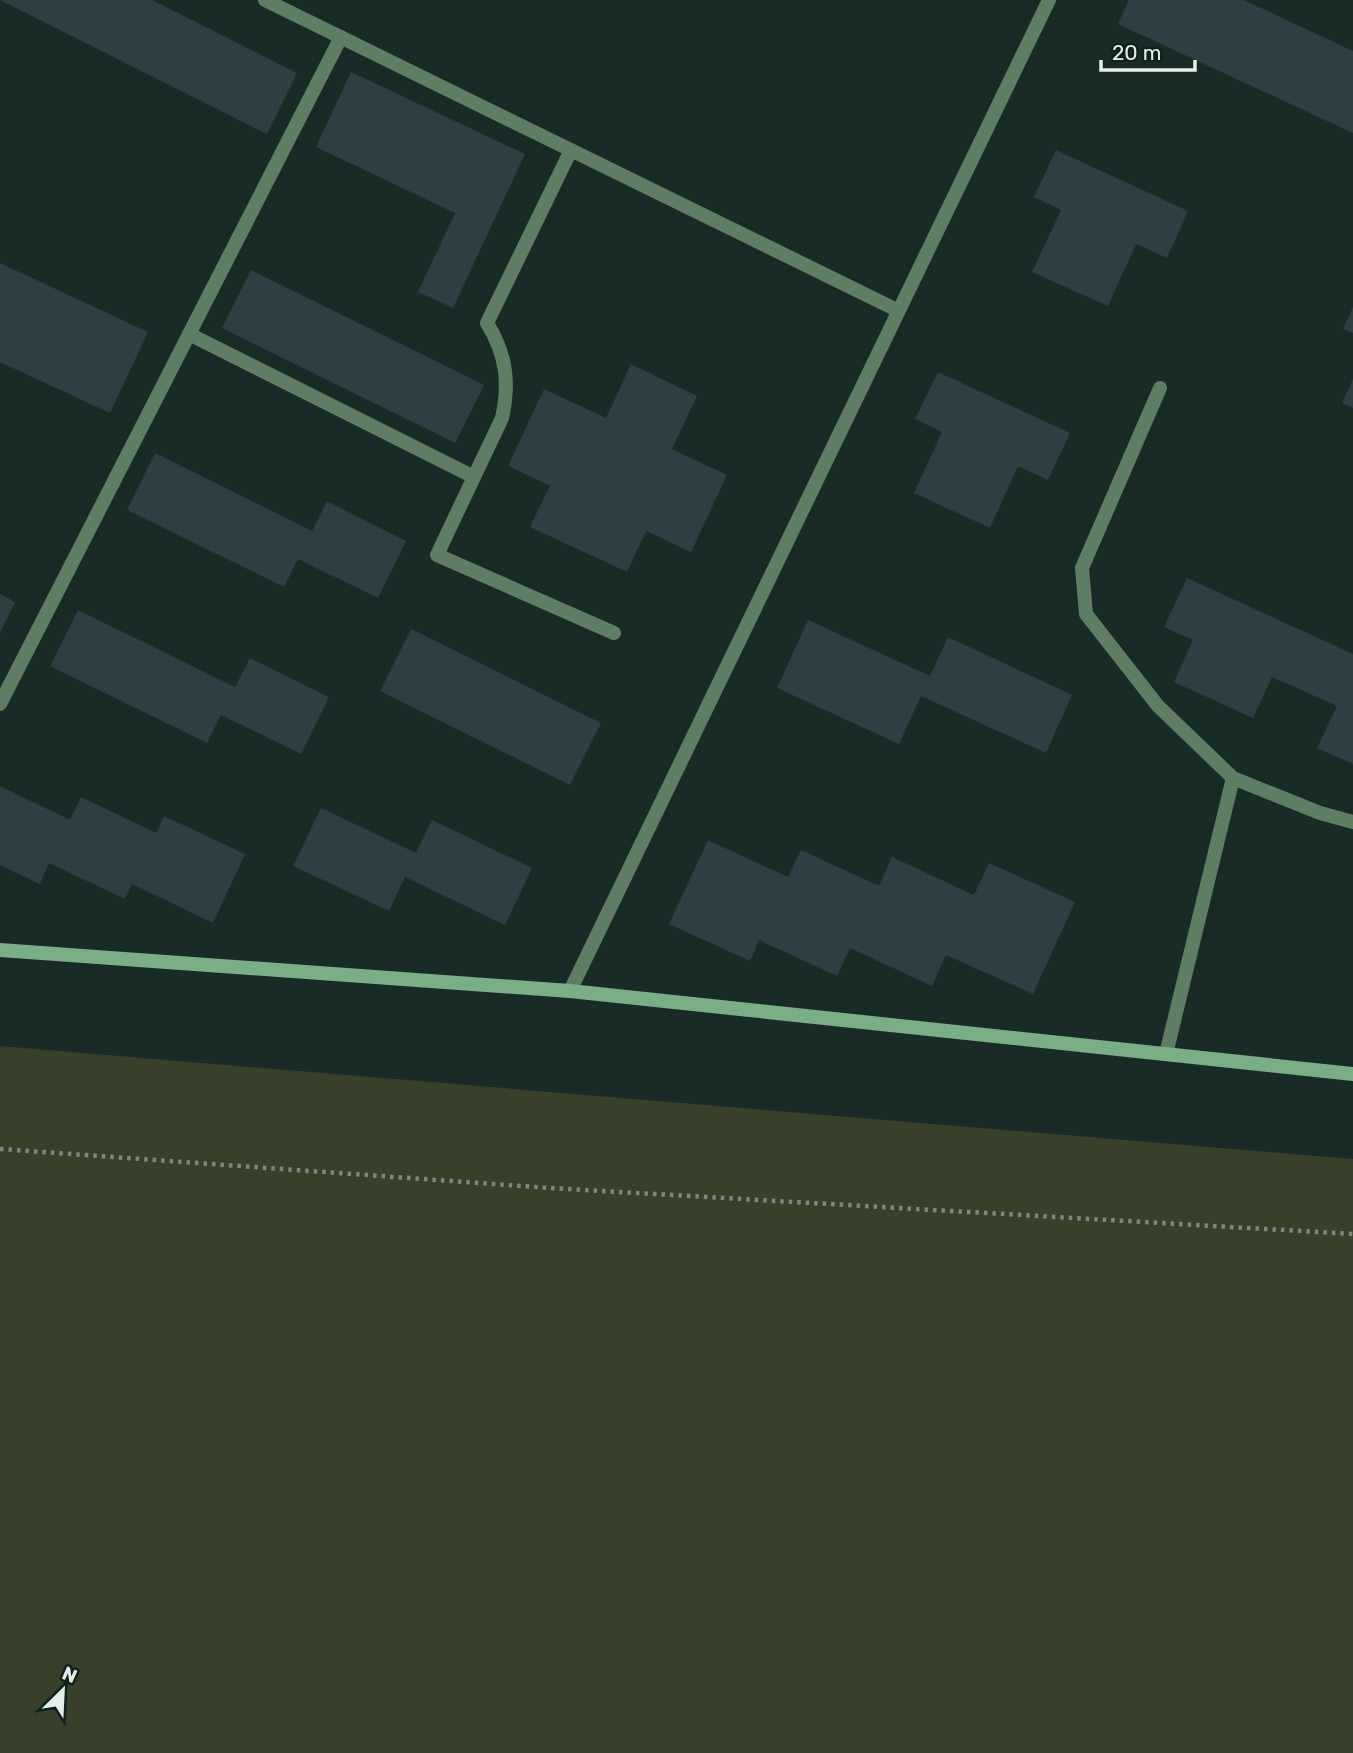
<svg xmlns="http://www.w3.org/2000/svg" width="1353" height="1753" font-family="Rubik,sans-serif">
	<rect width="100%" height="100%" fill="#192b27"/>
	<polygon fill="#394029" points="0,1046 1353,1159 1353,1753 0,1753"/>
	<g fill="#2c3f42">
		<polygon points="0,0 152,0 297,73 267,134"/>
		<polygon points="1129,0 1244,0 1353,51 1353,133 1118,24"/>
		<polygon points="351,72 525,154 453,308 418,292 455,213 316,147"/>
		<polygon points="1056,150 1188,211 1167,258 1136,244 1108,306 1032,272 1061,210 1034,197"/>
		<polygon points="0,263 148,332 110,413 0,362"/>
		<polygon points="251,270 484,385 455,443 222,328"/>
		<polygon points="1353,307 1353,333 1343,329"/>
		<polygon points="631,364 697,396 672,449 727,475 691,552 646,531 627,572 530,527 550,486 508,466 544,389 606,418"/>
		<polygon points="938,372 1070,433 1048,480 1018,466 990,528 914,493 942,432 915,419"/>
		<polygon points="1353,379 1353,408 1342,403"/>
		<polygon points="155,453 312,531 327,501 406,541 378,598 298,559 284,587 127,510"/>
		<polygon points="1187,578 1353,654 1353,764 1317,748 1337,706 1272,677 1253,718 1174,682 1193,640 1164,627"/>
		<polygon points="0,594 15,602 0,633"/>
		<polygon points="78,610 235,687 250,658 329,697 301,754 221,715 207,743 50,666"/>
		<polygon points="808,620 930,676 948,637 1072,695 1046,753 921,696 899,744 777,688"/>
		<polygon points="411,629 601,723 570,785 380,691"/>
		<polygon points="0,786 70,820 81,797 156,833 164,816 245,854 213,923 132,884 125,899 49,863 40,884 0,865"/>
		<polygon points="321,808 416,853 432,820 532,868 505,925 405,877 389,911 293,866"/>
		<polygon points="708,840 788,877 801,850 879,886 892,857 974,895 989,863 1075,902 1033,994 946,955 932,986 850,948 837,976 759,940 750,961 669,924"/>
	</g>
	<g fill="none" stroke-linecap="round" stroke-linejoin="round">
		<polyline stroke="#798884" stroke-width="4.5" stroke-dasharray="3.5 5" stroke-linecap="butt" points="0,1149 550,1188 1353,1234"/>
		<g stroke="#5e7d63" stroke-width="14">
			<polyline points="1160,388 1082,568 1086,614 1158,706 1233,778 1320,813 1353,822"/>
			<polyline points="1166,1054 1233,778"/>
		</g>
		<g stroke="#5e7d63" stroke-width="14">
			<polyline points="265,0 897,310"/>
			<path d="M571,150L487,323C506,354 510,382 502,418L437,555L614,633"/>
			<polyline points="189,334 474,477"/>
			<polyline points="0,704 341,37"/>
			<polyline points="570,991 1049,0"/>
		</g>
		<polyline stroke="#7bae85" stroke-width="14" points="0,950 570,991 1353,1074"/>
	</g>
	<g transform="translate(63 1690) rotate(24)" stroke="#0f211d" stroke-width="5" paint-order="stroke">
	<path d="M0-5L12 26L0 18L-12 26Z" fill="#e4efec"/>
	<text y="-10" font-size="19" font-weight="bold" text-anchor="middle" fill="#e4efec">N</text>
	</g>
	<path d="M1101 60v10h94v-10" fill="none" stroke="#e4efec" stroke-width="3.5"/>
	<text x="1112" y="60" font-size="21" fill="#e4efec" stroke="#0f211d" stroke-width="5" paint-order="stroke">20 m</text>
</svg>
